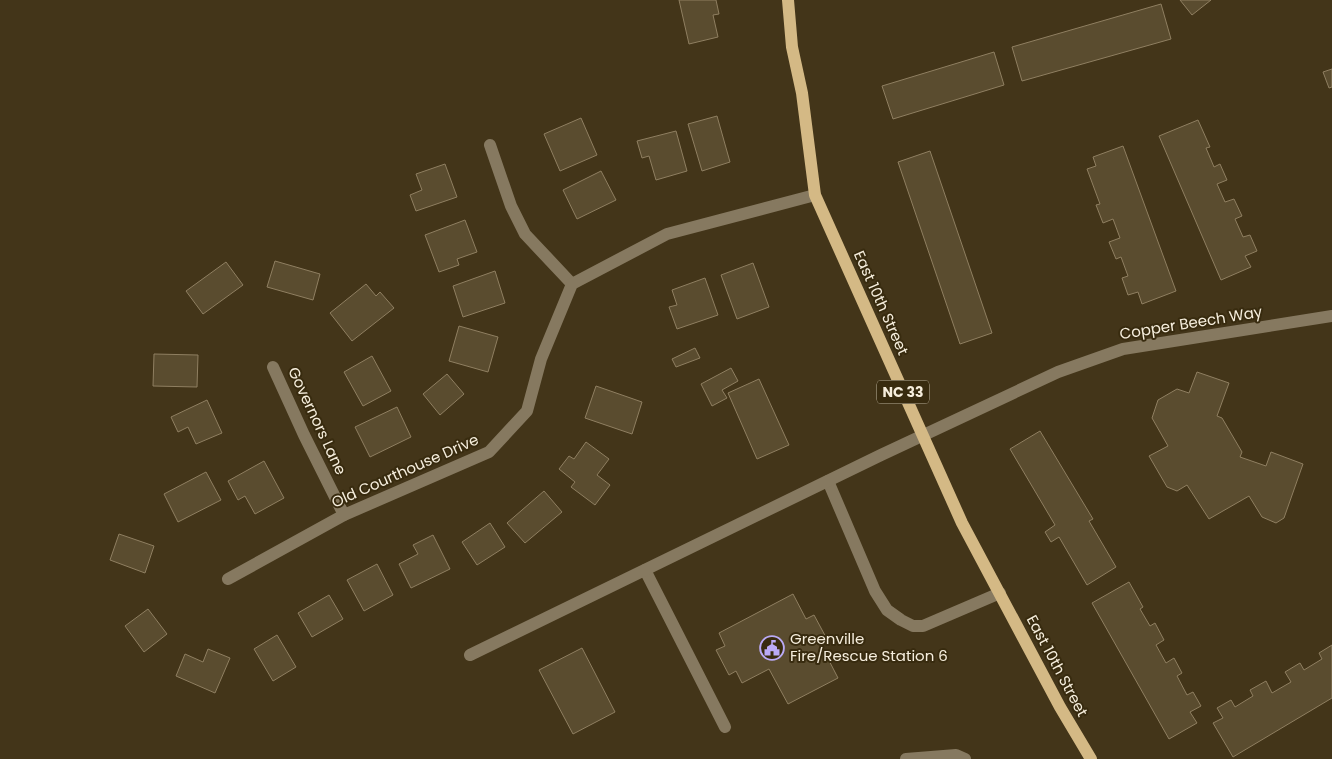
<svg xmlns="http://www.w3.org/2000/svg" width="1332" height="759" font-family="Poppins,sans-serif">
	<rect width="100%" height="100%" fill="#433519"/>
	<g fill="#5a4c2f" stroke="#8f7f61">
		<polygon points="679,0 716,0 719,14 713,15 718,37 689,44"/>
		<polygon points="1180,0 1211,0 1192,15"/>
		<polygon points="1161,4 1171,39 1022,81 1012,47"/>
		<polygon points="994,52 1004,85 893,119 882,86"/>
		<polygon points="1332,69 1332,87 1329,88 1323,72"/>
		<polygon points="717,116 730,162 702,171 688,124"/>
		<polygon points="581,118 597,155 560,171 544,134"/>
		<polygon points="1198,120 1210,147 1206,148 1214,167 1220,164 1227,180 1217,184 1225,202 1234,199 1242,216 1235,219 1243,237 1250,235 1257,251 1245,256 1251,267 1221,280 1159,136"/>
		<polygon points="676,131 687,171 656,180 649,156 642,158 637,141"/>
		<polygon points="1123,146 1176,291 1142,304 1138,292 1128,295 1122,278 1128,276 1121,257 1116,259 1109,242 1120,238 1113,219 1103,223 1096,205 1100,204 1087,169 1096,166 1093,157"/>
		<polygon points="930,151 992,333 960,344 898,162"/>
		<polygon points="445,164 457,197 416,211 410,195 422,190 416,174"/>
		<polygon points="601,171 616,200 577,219 563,190"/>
		<polygon points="465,220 477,252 457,259 459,265 439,272 425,235"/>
		<polygon points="275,261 320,274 313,300 267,287"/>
		<polygon points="226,262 243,285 203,314 186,291"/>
		<polygon points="753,263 769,307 737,319 721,275"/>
		<polygon points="495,271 505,303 463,317 453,286"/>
		<polygon points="705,278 718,315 677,329 669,307 677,305 672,290"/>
		<polygon points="366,284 376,296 380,292 394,308 352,341 330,313"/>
		<polygon points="459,326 498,337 488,372 449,361"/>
		<polygon points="695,348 700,358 676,367 672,359"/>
		<polygon points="154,354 198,355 197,387 153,386"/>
		<polygon points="372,356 391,391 363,406 344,372"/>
		<polygon points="731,368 738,381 722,390 727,398 712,406 701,384"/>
		<polygon points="1197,372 1229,383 1217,416 1222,418 1242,452 1240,457 1266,466 1271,452 1303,464 1284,518 1276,523 1262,517 1249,496 1209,519 1187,485 1177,491 1167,487 1149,456 1168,446 1152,418 1158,400 1177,389 1189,393"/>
		<polygon points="447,374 464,394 440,415 423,394"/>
		<polygon points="759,379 789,445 757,459 728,393"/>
		<polygon points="596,386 642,402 632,434 585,418"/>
		<polygon points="207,400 222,433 196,444 188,427 178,432 171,417"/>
		<polygon points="397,407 411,437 370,457 355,427"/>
		<polygon points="1040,431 1093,519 1089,521 1116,567 1087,585 1059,537 1051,542 1045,532 1055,525 1010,449"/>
		<polygon points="586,442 609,459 597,475 610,485 595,505 571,487 575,482 559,469 569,456 574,459"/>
		<polygon points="264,461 284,498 255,514 245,496 238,500 228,481"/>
		<polygon points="206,472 221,500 178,522 164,494"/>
		<polygon points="544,491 562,512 525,543 507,523"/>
		<polygon points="490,523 505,547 477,565 462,542"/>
		<polygon points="119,534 154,546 145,573 110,560"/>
		<polygon points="433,535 450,569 411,588 399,564 418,554 413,545"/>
		<polygon points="377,564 393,595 364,611 347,580"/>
		<polygon points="1129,582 1143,607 1140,609 1150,626 1155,623 1164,640 1156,645 1166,663 1174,658 1182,673 1177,676 1187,695 1193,692 1201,706 1190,712 1197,723 1169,739 1092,603"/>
		<polygon points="793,594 806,619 814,615 828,641 821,645 838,678 788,704 769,669 742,683 736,671 729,675 716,650 725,646 719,633"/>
		<polygon points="329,595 343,619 312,637 298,613"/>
		<polygon points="148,609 167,634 144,652 125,626"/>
		<polygon points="277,635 296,667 273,681 254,649"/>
		<polygon points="1332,645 1332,698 1233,757 1213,723 1223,718 1217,708 1231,700 1235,707 1253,696 1250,690 1266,681 1272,693 1291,682 1285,672 1300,663 1304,670 1322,659 1319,653"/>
		<polygon points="582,648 615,712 573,734 539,670"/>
		<polygon points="208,649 230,658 215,693 176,676 185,654 203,662"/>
	</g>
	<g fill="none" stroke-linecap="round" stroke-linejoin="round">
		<g stroke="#867960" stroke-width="12">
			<polyline points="490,145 511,206 525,234 572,284"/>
			<polyline points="273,367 304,435 344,515"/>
			<polyline points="828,481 875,591 887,610 901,620 913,626 923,626 1000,593"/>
			<polyline points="645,570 725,727"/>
			<polyline points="228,579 344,515 489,452 527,411 541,359 572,284 667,234 815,195"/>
			<polyline points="470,655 881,455 1058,372 1123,349 1332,316"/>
			<polyline points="906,759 956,755 965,759"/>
		</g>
		<polyline stroke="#d4b985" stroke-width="12" points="788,0 792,47 802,93 815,195 962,523 1060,707 1091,759"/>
	</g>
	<defs>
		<g id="civic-ring" transform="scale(1.25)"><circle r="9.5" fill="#382b0f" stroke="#baaaf6" stroke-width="1.5"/><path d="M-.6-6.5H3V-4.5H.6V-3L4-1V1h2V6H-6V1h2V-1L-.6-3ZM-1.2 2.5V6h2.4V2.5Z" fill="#baaaf6"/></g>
	</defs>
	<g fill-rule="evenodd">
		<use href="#civic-ring" x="772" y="648"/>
	</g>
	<g text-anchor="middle" stroke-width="4" stroke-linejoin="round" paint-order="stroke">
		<rect fill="#382b0f" stroke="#bdb49f" stroke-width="1" x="877" y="380.5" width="52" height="23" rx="4"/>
		<g font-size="14" font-weight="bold" fill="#f6eedd">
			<text x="903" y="397">NC 33</text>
		</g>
		<g font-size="15" fill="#f6eedd" stroke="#382b0f">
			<text transform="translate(881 303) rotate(66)" y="5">East 10th Street</text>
			<text transform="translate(1191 323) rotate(-9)" y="5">Copper Beech Way</text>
			<text transform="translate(317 421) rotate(65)" y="5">Governors Lane</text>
			<text transform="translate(405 471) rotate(-24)" y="5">Old Courthouse Drive</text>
			<text transform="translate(1057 666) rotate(62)" y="5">East 10th Street</text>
		</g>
		<g font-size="15" fill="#f6eedd" stroke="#382b0f" text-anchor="start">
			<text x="790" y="644">Greenville<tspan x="790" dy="17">Fire/Rescue Station 6</tspan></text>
		</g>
	</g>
</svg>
